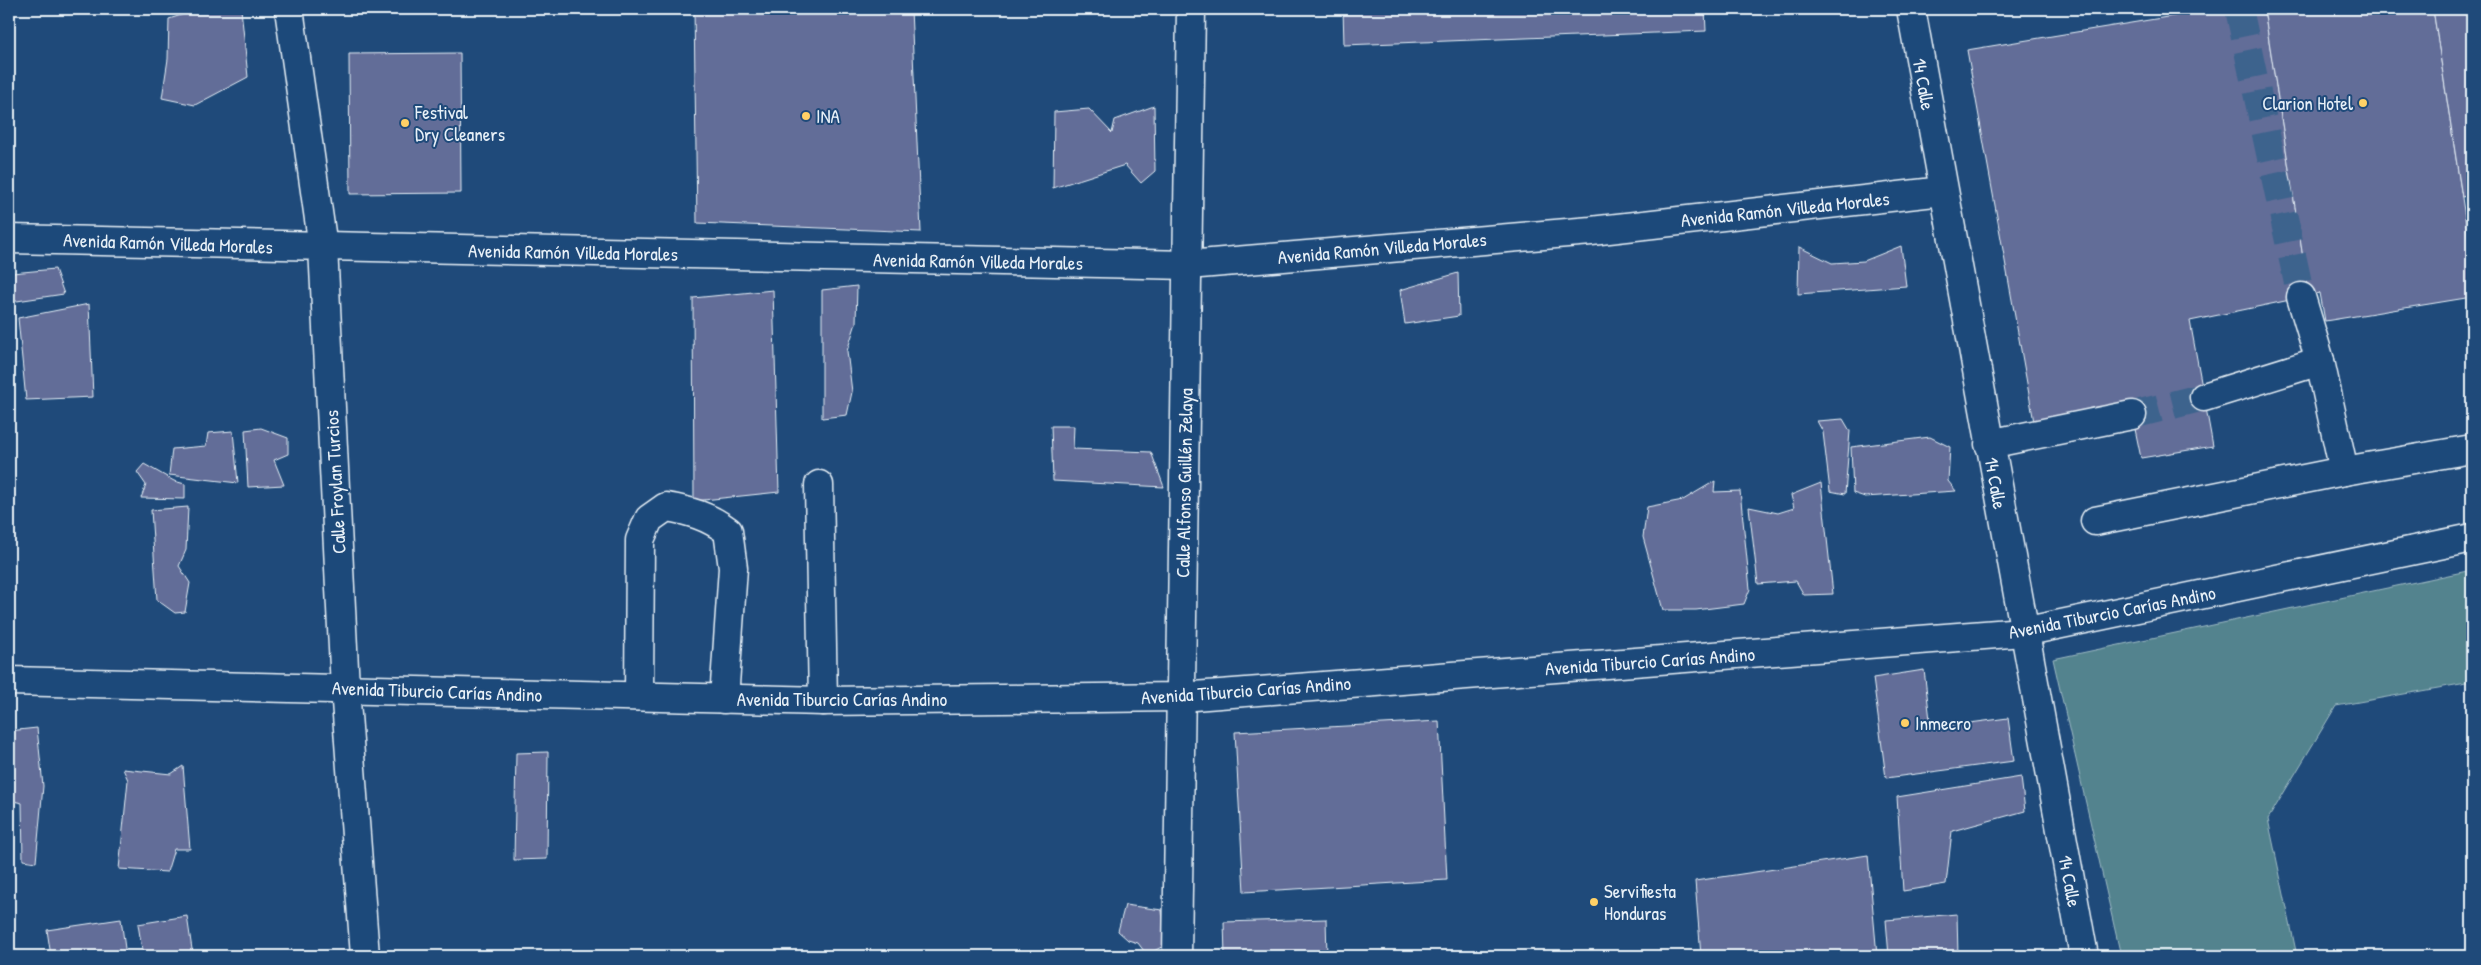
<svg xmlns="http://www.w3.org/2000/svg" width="2481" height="965" font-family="'Patrick Hand',sans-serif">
	<rect width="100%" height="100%" fill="#1f4a7a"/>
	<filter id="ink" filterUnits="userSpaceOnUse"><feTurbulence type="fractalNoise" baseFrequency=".02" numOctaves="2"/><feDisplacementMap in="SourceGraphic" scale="10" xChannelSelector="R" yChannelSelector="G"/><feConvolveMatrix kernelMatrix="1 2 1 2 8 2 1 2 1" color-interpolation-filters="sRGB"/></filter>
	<g filter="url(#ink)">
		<polygon fill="#53838e" stroke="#9ebac3" points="2472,570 2472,682 2336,706 2268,819 2297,956 2121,956 2053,659"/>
		<g fill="#626d98" stroke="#e8f1f8">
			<polygon points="200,9 241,9 248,77 195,105 162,98 168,59 169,19"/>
			<polygon points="694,9 911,9 921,232 697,223"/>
			<polygon points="1343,9 1705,9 1706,31 1344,45"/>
			<polygon points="2216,9 2264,9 2309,296 2190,321 2213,446 2141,458 2130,405 2034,422 1967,50"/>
			<polygon points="2264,9 2433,9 2472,263 2472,297 2325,321 2320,293 2309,296"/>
			<polygon points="2433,9 2472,9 2472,195 2462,197"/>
			<polygon points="460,53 461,193 350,194 349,54"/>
			<polygon points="1154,106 1155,171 1141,183 1125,165 1053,188 1054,112 1089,109 1112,133 1115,120"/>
			<polygon points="1901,246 1906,286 1798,294 1799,247 1832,263 1864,261"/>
			<polygon points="55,269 64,294 10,302 12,273"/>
			<polygon points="1458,273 1459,316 1405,324 1400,290"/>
			<polygon points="857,286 856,323 847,351 852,392 847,415 822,418 822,290"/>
			<polygon points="773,290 779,492 694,501 693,298"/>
			<polygon points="89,304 93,397 26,400 18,318"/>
			<polygon points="1843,419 1850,431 1845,494 1830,491 1823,432 1817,421"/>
			<polygon points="1051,426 1074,426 1073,449 1151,452 1164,487 1053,481"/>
			<polygon points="261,428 288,438 288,454 274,460 284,485 248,487 245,430"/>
			<polygon points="233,431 238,483 169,475 172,449 206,446 208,433"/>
			<polygon points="1930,437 1950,447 1948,481 1956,491 1865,497 1853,493 1851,447"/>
			<polygon points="144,464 174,481 185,484 185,499 141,498 146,485 137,472"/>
			<polygon points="1715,481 1714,492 1740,491 1750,589 1744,604 1696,610 1663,610 1643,537 1647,507 1683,500"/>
			<polygon points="1821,483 1833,594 1804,595 1796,581 1758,584 1749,507 1778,513 1794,508 1791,495"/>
			<polygon points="188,507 186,550 179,566 190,583 185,612 175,613 157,600 151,510"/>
			<polygon points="1924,670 1931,728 2008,718 2014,761 1886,778 1873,678"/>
			<polygon points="1439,721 1447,880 1244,892 1235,732"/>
			<polygon points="37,728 43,786 36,862 23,860 22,803 9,800 9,731"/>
			<polygon points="548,752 547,859 514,860 516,753"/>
			<polygon points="183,766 190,849 174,849 167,872 119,869 128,780 123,769 171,774"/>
			<polygon points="2021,777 2025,811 1952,831 1946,884 1903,891 1897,797"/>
			<polygon points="1868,855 1877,956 1701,956 1695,881"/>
			<polygon points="1125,905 1162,910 1165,945 1147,955 1138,943 1128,940 1118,931"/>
			<polygon points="1957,914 1958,956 1889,956 1886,920"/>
			<polygon points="187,916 193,956 143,956 138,924"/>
			<polygon points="121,919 126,956 51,956 47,930"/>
			<polygon points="1326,919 1327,956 1225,956 1224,922"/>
		</g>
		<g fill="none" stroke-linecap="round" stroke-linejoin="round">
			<g stroke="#3d638d" stroke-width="28" stroke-dasharray="28 14" stroke-linecap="butt">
				<polyline points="2239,9 2301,297"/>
				<polyline points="2132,415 2204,397"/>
			</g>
			<g stroke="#e8f1f8" stroke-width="31">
				<g id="minor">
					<polyline points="289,9 323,247 345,688 365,956"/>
					<polyline points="1911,9 2084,956"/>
					<polyline points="9,239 1188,265 1591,231 1943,191"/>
					<polyline points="2301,297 2320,361 2344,471"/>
					<polyline points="2204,397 2320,361"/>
					<polyline points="1989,444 2132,415"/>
					<polyline points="819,485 823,701"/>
					<polyline points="2095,521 2344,471 2472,449"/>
					<polyline points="9,681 823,701 1181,697 2023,632 2472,538"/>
					<path d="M639,696L640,540L649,519L666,507C690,511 708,516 728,531L733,568L724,699"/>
					<polyline points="1177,956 1191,9"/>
				</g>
			</g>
			<use href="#minor" stroke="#1f4a7a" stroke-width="28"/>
		</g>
	</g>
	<g fill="#ffd166" stroke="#1f4a7a" stroke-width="2">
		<circle cx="2363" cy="103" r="5"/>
		<circle cx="806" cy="116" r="5"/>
		<circle cx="405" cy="123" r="5"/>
		<circle cx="1905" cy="723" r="5"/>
		<circle cx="1594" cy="902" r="5"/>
	</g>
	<g text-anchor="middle" stroke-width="4" stroke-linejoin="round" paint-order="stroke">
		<g font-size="19" fill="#e8f1f8" stroke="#1f4a7a">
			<text transform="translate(1924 84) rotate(80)" y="7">14 Calle</text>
			<text transform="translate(1785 209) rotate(-6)" y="7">Avenida Ramón Villeda Morales</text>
			<text transform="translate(168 243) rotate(2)" y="7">Avenida Ramón Villeda Morales</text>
			<text transform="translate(1382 248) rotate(-5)" y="7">Avenida Ramón Villeda Morales</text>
			<text transform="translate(573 252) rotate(1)" y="7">Avenida Ramón Villeda Morales</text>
			<text transform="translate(978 261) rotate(1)" y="7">Avenida Ramón Villeda Morales</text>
			<text transform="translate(335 482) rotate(-93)" y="7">Calle Froylan Turcios</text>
			<text transform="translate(1184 483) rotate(-89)" y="7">Calle Alfonso Guillén Zelaya</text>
			<text transform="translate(1996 483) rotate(80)" y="7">14 Calle</text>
			<text transform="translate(2112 612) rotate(-11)" y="7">Avenida Tiburcio Carías Andino</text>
			<text transform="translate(1650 661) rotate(-4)" y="7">Avenida Tiburcio Carías Andino</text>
			<text transform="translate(1246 690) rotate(-4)" y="7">Avenida Tiburcio Carías Andino</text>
			<text transform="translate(437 691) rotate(2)" y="7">Avenida Tiburcio Carías Andino</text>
			<text x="842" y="706">Avenida Tiburcio Carías Andino</text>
			<text transform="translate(2070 881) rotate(79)" y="7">14 Calle</text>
		</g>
		<g font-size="19" fill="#e8f1f8" stroke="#1f4a7a" text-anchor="start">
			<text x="2353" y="110" text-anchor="end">Clarion Hotel</text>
			<text x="415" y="119">Festival<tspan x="415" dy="22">Dry Cleaners</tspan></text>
			<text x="816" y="123">INA</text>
			<text x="1915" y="730">Inmecro</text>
			<text x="1604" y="898">Servifiesta<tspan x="1604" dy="22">Honduras</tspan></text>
		</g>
	</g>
	<rect width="2481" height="965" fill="none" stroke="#1f4a7a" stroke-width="30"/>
	<rect x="15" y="15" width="2451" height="935" fill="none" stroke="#e8f1f8" stroke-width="2" filter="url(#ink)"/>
</svg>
